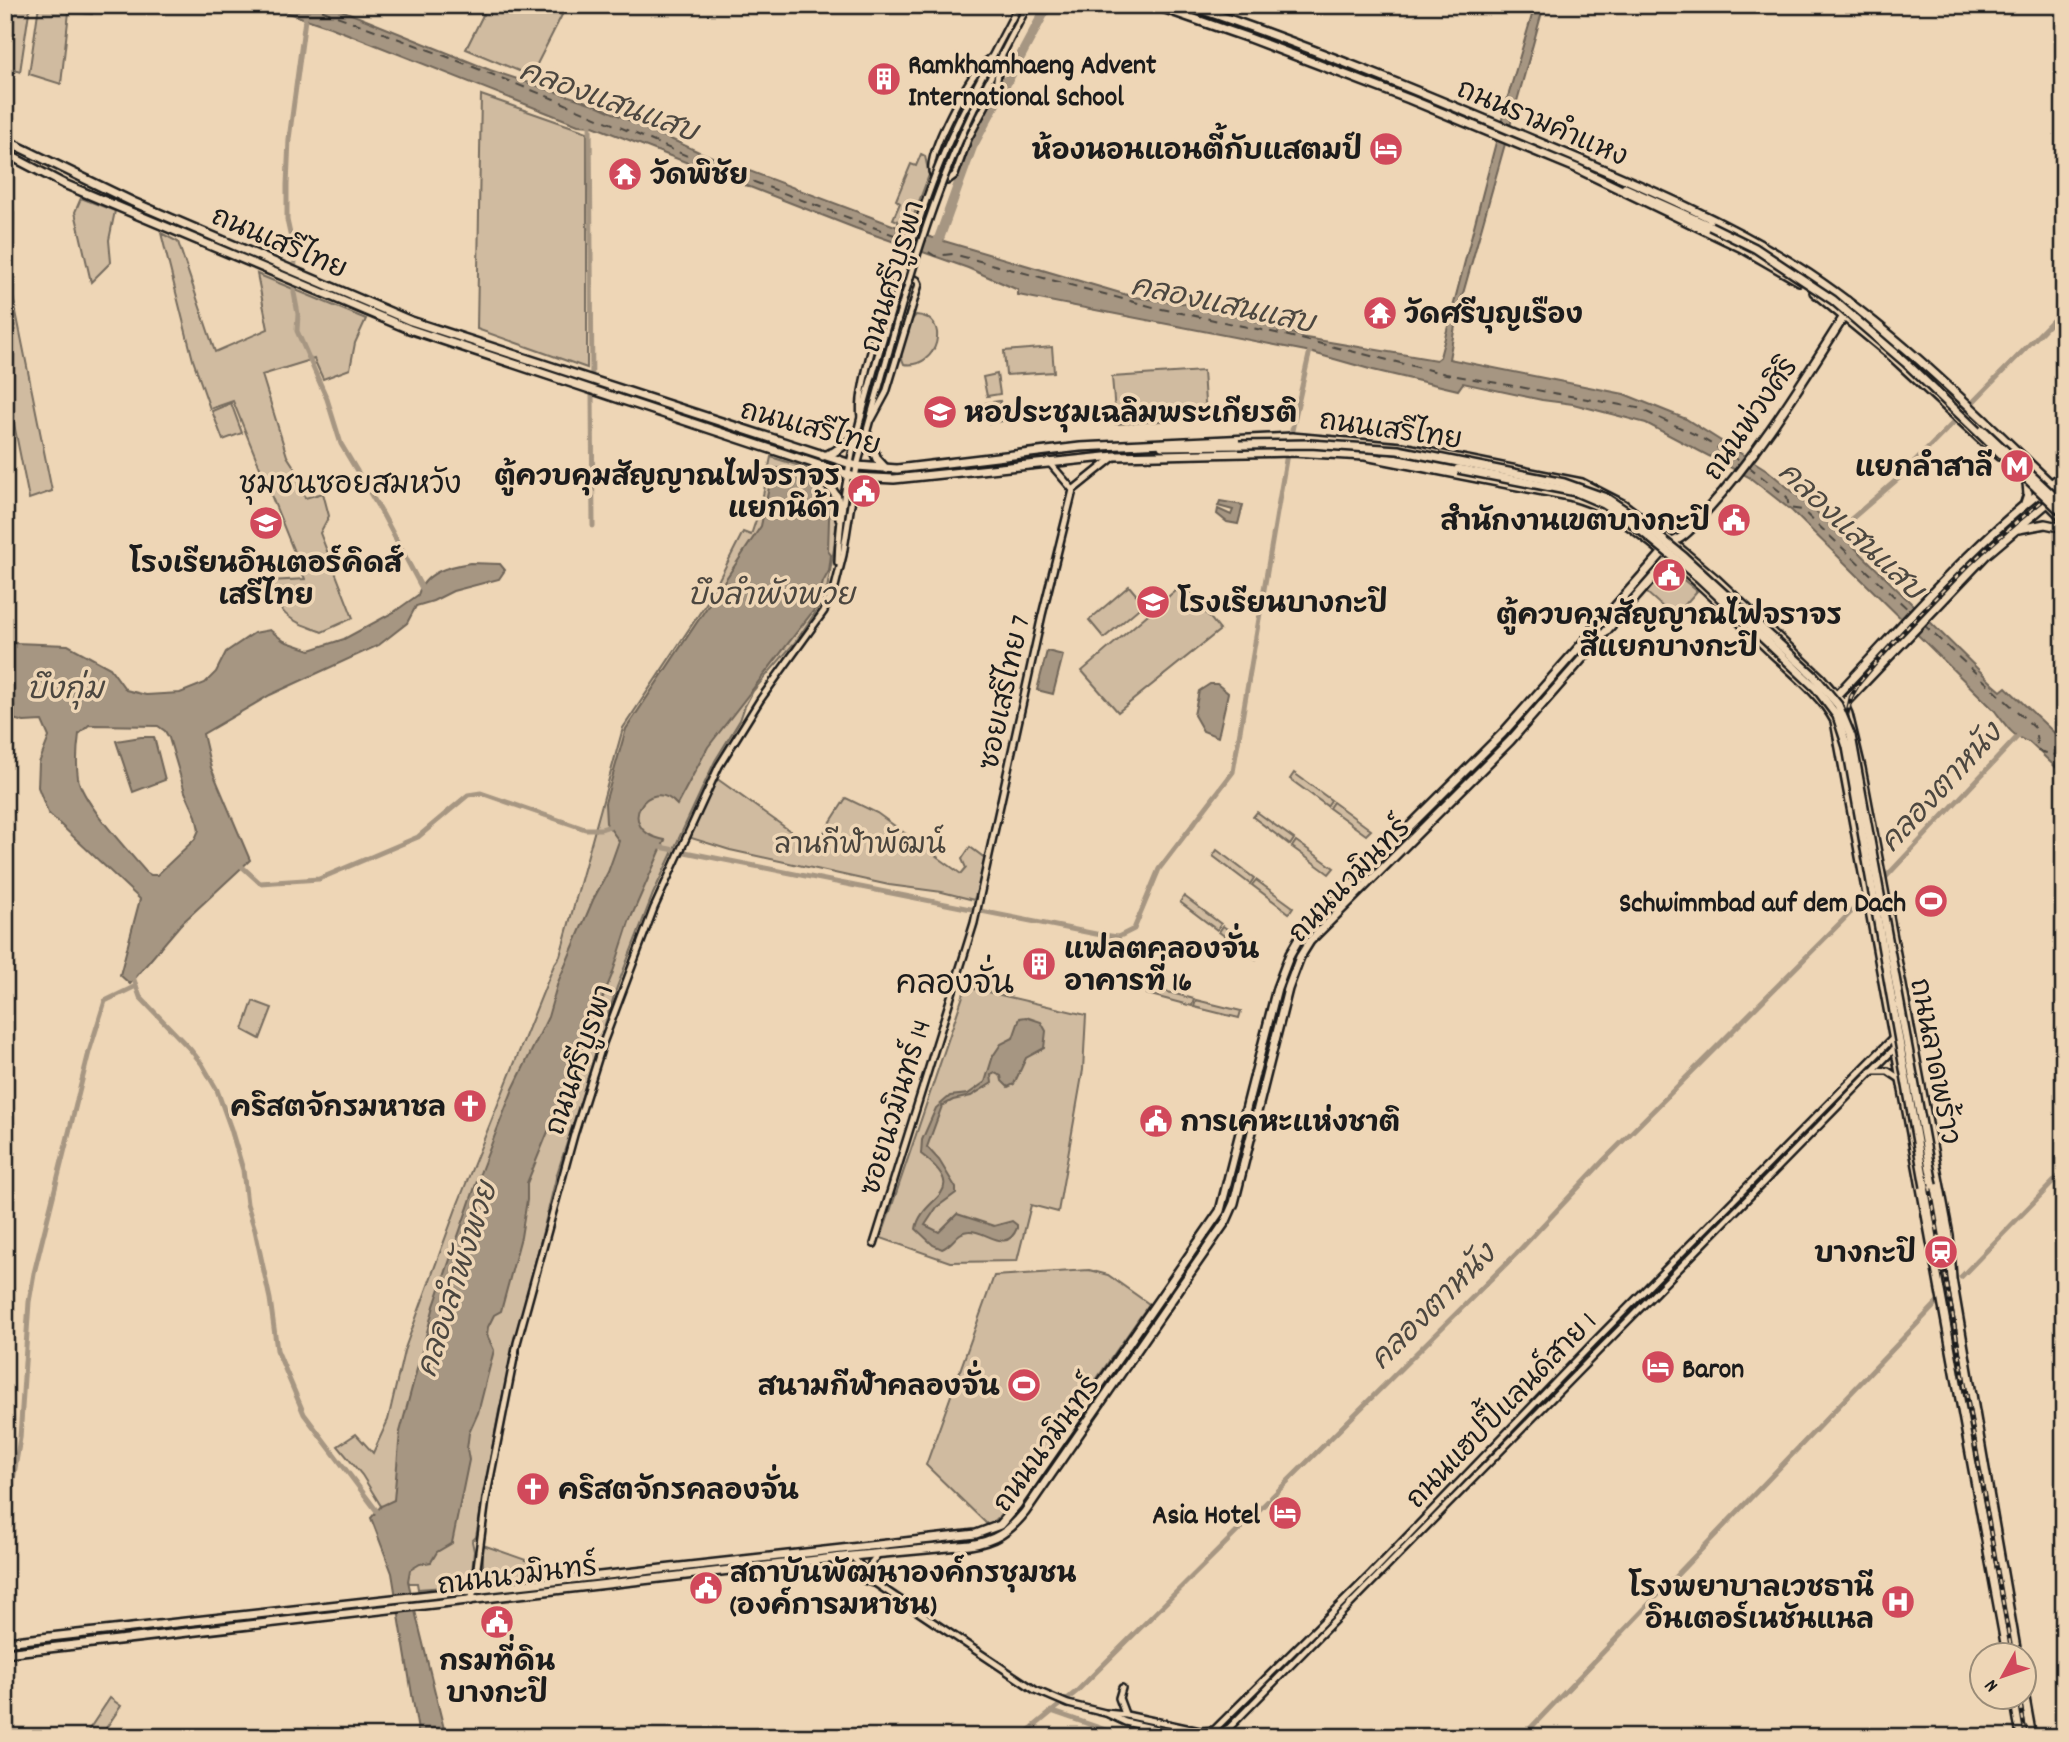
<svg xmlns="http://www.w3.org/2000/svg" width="2069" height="1742" font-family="Dekko,'Playpen Sans Thai',sans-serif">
	<rect width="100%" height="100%" fill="#eed6b6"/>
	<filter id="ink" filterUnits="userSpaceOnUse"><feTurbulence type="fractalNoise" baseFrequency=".0143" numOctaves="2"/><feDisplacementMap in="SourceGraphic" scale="14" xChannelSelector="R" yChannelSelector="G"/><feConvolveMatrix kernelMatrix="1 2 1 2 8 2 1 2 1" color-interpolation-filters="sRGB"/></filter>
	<g filter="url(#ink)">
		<g fill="#d0bba0" stroke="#766c5e" stroke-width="2">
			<polygon points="5,5 30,5 20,72 5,67"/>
			<polygon points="39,5 94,5 92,14 69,12 61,84 29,74"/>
			<polygon points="488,5 567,5 531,76 466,49"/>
			<polygon points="481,95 587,132 587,368 477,329"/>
			<polygon points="921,154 925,156 929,175 909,228 898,224 898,221 893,219 900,203 896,200 911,164 916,166"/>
			<polygon points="81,198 115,211 109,240 111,262 91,282 75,212"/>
			<polygon points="5,212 14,212 13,248 5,247"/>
			<path d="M161,233L178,242L215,352L268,329L257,274L366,319L355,343L350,369L323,379L314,359L262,375L287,456L296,470L305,498L323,493L329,516L320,533L353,618L322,632C290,620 278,617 270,581L305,579L233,401L210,409L193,360Z"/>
			<polygon points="5,267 7,267 52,491 29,499 5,379"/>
			<path d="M916,315C952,317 938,370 904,364C896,350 905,326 916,315Z"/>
			<polygon points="1052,347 1054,372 1006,375 1004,351"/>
			<polygon points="1203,371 1206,418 1116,424 1112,377"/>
			<polygon points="997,374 1000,394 987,396 983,377"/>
			<polygon points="1000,401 1003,421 989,423 986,403"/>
			<polygon points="231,403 242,433 223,440 212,411"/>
			<polygon points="771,457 806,468 827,490 835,501 837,517 834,549 827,589 823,601 797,640 753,691 745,706 740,720 715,761 653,894 617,987 557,1174 499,1411 476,1537 472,1541 474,1551 472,1573 457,1580 457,1586 418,1589 417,1583 409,1583 381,1506 362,1475 338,1446 356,1434 373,1453 388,1420 404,1351 457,1206 554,965 560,956 623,728 709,599 743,532 751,535 761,505"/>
			<polygon points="1668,567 1697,591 1674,617 1646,592"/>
			<polygon points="1183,584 1220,630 1118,712 1082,671"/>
			<polygon points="1129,586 1144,604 1104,638 1089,620"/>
			<polygon points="1294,773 1331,800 1327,806 1290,779"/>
			<polygon points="716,778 814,848 846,798 877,813 961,874 966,868 962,859 970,847 986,859 974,900 942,892 889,885 730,850 688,837"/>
			<polygon points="1333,802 1371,830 1366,835 1329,808"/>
			<polygon points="1257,812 1294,839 1290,845 1253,817"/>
			<polygon points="1296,841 1334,868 1329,874 1292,847"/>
			<polygon points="1217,850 1254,878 1250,884 1213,856"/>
			<polygon points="1256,880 1293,907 1289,913 1252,885"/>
			<polygon points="1184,896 1221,924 1217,930 1180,902"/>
			<polygon points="1223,926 1260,953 1256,959 1219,932"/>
			<polygon points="966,987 1086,1015 1083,1070 1058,1212 1031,1205 1017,1261 950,1262 881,1238"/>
			<polygon points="1149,987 1194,999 1192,1006 1147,994"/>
			<polygon points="1196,1000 1241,1011 1239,1018 1194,1007"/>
			<polygon points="253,1001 272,1008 260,1039 243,1030"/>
			<polygon points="1089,1270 1108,1275 1149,1304 1003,1513 989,1526 926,1465 994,1276"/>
			<polygon points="483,1545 557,1571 560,1576 483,1585"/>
			<polygon points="110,1698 121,1706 100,1737 91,1737 86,1734"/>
		</g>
		<g fill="#a69682" stroke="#6f6559" stroke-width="2" fill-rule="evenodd">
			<path d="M264,5H329L490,70L596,105L699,152L903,229L1134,297L1189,304L1251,319L1306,338L1436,360L1440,357L1507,100L1535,5H1544L1457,315L1449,359L1624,394L1686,419L1767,470L1826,520H1829L1840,530L1841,534L1994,685L2001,691L2006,687L2008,689L2064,742V775L2029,742C2013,738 2004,723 1995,711L1792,511L1749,477L1646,423L1573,404L1542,400L1463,383L1458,390L1373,370L1306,351L1018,295V290L968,268L855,228L593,126L578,125L330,27Z"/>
			<path d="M773,468C798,468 820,485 831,508L829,519L828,551L831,555L829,571L823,582L817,606L708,747L677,805C649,773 611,830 665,840L629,922L612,975L527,1183V1200L521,1237L501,1311L494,1315L488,1327L487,1335L494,1350L478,1413L469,1433L467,1449L469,1460L452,1543L437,1552L431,1562L420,1564L410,1570L408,1581L416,1615L446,1737H419L392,1573L371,1518L381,1506L394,1500L400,1432L434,1306L477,1181L513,1089L548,1017L558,982L593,900L608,872L619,841L606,823L605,803L626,729L761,526Z"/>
			<polygon points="1220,501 1243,505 1238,524 1227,522 1217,514 1218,509 1231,515 1233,510 1218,506"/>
			<path d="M470,563L500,564L505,570L499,579L453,591L433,601L416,606L407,623L379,645L270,695L203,734L211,768L250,860L180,925L130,984L120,975L140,899L48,813L38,787L39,763L49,737L42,721L24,722L5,717V647L15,643L68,645L110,668L126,690L146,695L180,693L205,683L216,672L226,652L254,633L270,630L284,641L310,650L344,639L394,612L418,595C424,572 450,566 470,563ZM89,725L158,726L165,731L169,738L185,792L196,816L199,830L195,839L157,875H151L146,872C129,852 82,802 78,778C76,763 77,748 79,734Z"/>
			<polygon points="1047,651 1063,655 1053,694 1037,690"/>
			<polygon points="1210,684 1217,684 1228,693 1218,737 1203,731 1194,715 1199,691"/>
			<polygon points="141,737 154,737 165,780 133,792 116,741"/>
			<path d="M1026,1017L1041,1022L1046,1031L1044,1048L1026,1058L1014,1084L1008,1087L1002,1081L1001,1076L995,1073L991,1075L992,1083L971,1096L953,1100L942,1106L927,1147L939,1160L956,1188V1193L937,1207L925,1225L939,1232L957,1214L994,1226L1012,1221L1017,1225V1228C1006,1255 987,1230 969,1231C957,1231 953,1245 942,1249L933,1245L916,1229C921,1195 974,1195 921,1154L922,1140L936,1108L950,1096L968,1094L985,1082L993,1056L1001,1044L1013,1038L1020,1018Z"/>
		</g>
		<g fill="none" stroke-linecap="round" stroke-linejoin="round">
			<g stroke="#a69682" stroke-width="5">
				<polyline points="306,12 289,139 287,185 287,220 295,257 294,293 298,314 297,331 327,399 341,444 382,513 424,592"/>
				<polyline points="590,119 593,526"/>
				<polyline points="1972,403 2064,309"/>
				<polyline points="1834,534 1900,477 1956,420"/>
				<polyline points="655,846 1096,934 1118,937 1134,929 1159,869 1233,772 1288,448 1311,346"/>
				<polyline points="238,863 260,883 319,879 418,837 468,795 481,793 585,829 601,829 613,825"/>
				<polyline points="1884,879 2021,733"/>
				<polyline points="132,974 140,997 190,1049 202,1064 217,1090 231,1129 243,1170 247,1204 255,1230 270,1299 277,1350 304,1414 382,1518"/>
				<polyline points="1961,1277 2064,1171"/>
				<polyline points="5,1498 10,1498 20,1438 29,1302 34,1273 89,1052 105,1001 136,986"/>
				<polyline points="1051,1711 1126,1737"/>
				<polyline points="1021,1737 1077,1691 1516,1254 1604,1160 1865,898"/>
				<polyline points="1522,1737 1937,1303"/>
			</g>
			<polyline stroke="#a69682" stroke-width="10" points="936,247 972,147 1048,5"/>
			<g stroke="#4c4740" stroke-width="2" stroke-dasharray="9 7" stroke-linecap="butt">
				<polyline points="307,5 448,57 554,99 699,161 910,241"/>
				<polyline points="915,244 935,256 953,254 1157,308 1276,333 1446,374 1638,408 1698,436 1743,463"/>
				<polyline points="1748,466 1787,497 1789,508 1802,510 1912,613"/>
				<polyline points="1923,624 2035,728 2038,751 2064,757"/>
			</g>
			<g stroke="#1c1c1c" stroke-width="10">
				<g id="minor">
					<path d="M992,57C986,62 980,66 976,72C965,87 924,158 933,174C936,179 942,180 947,181L955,175L968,139L996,86L1000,61"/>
					<polyline points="971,97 1019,5"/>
					<polyline points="978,101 1028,5"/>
					<path d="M861,417C856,392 885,296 900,275L917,280L919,284L886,393L872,419"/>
					<polyline points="1073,490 1114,457"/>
					<path d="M838,563C840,487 859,421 880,349"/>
					<polyline points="1871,1071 1888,1071 1900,1079"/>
					<polyline points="874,1244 974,923 1042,615 1073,490 1048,461"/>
					<polyline points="852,1556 875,1583 1035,1690 1068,1704 1105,1713 1126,1715 1200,1731 1214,1730 1371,1574 1593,1343 1894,1037"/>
					<path d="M843,1558C847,1571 860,1581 875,1583"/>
					<polyline points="830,1559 849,1570"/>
					<polyline points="870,1575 871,1563 879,1553"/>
					<polyline points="471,1601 474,1590 486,1499 517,1343 574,1135 603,1043 654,908 719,766 760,700 824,611 835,587 843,555 857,466 889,351"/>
					<polyline points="1122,1688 1119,1698 1125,1714"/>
					<polyline points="1108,1714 1125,1722 1192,1737"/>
					<polyline points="1213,1737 1229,1728 1896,1047"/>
				</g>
			</g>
			<g stroke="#1c1c1c" stroke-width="12">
				<g id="major">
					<polyline points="1154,5 1249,38 1409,99 1576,168 1740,247 1799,281"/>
					<path d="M1188,5C1307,45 1423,93 1538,142C1630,181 1725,219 1809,274C1903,337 1982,419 2064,496"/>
					<polyline points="5,140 133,202 411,321 857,466 897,469 1080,447 1292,437 1402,447 1582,483 1623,504 1672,542 1717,580 1820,677 1844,705 1848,714 1861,768 1949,1235 1952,1279 2017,1654"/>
					<path d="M5,153L64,184L409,329L855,477L894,479L1115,456L1292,452L1365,456L1569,496C1583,500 1596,504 1609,512C1666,549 1721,604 1770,651C1793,673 1821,694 1835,721L2007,1654"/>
					<polyline points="1625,188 1710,226"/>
					<polyline points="1814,292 1888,353 1999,456"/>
					<polyline points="1869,321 1896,347"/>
					<polyline points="867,434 877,459 886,469"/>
					<polyline points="1162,446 1239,445"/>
					<polyline points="823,456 834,452 856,437"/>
					<polyline points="1386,458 1458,469"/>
					<polyline points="815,466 837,497 840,518"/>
					<polyline points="2038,493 2064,519"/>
					<polyline points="2025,503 2028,494 2027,483"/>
					<polyline points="2019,529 2045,524 2064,528"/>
					<path d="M1834,698C1908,620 1976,538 2064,474"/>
					<polyline points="1840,708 1986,555 2051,500"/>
					<polyline points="1933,1185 1948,1263"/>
					<polyline points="1925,1187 1936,1249"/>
					<path d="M5,1642L976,1534L1000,1525L1017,1505L1220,1211L1277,988L1290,954L1301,935L1503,733L1672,542C1687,537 1697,521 1707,510C1761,451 1802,382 1845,315L1847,301"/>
					<path d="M5,1653L852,1556L970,1545C995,1541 1009,1532 1025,1512L1226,1221L1234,1203L1288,989L1300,957L1310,941L1510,741L1672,556"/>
					<polyline points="2024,1692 2032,1737"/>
					<polyline points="2014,1696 2021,1737"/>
				</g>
			</g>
			<use href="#minor" stroke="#eed6b6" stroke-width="5"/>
			<use href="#major" stroke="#eed6b6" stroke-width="7"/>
			<g stroke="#1c1c1c" stroke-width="4.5">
				<g id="rail">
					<path d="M2012,1654L1847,715L1851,697L1859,683C1919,610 1989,541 2064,484"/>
					<polyline points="2019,1696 2026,1737"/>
				</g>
			</g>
			<use href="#rail" stroke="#eed6b6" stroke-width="2" stroke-dasharray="5" stroke-linecap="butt"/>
			<g stroke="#1c1c1c" stroke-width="10" stroke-linecap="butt">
				<g id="minor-bridge">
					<path d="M880,349C906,264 928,175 971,97"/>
					<path d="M889,351C912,266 939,179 978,101"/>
				</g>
			</g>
			<g stroke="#1c1c1c" stroke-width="12" stroke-linecap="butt">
				<g id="major-bridge">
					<polyline points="1710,226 1755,248 1833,300 1905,362 2064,514"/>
					<polyline points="1983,430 2064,506"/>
					<polyline points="1239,445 1310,444 1398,450 1564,483 1606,498 1632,515 1684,557 1814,676 1838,705 1851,736 1933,1185"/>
					<polyline points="1458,469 1576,492 1604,504 1627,519 1698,577 1816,688 1837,716 1847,747 1925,1187"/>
				</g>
			</g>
			<use href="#minor-bridge" stroke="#eed6b6" stroke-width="5"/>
			<use href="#major-bridge" stroke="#eed6b6" stroke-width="7"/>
		</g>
	</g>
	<defs>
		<g id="building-disc" transform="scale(1.75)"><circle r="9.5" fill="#d1495b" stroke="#eed6b6"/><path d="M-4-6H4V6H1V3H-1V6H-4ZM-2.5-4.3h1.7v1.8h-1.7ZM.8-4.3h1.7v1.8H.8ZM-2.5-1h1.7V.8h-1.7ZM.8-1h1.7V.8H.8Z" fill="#fff"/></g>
		<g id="hotel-disc" transform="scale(1.75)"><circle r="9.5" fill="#d1495b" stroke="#eed6b6"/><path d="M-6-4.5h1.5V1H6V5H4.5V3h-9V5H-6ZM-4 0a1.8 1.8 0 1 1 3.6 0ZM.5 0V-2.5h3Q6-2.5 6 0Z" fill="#fff"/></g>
		<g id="temple-disc" transform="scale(1.75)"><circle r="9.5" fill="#d1495b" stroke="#eed6b6"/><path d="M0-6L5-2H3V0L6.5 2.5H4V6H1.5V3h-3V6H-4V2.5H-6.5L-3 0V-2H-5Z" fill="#fff"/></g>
		<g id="university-disc" transform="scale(1.75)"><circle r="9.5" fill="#d1495b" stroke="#eed6b6"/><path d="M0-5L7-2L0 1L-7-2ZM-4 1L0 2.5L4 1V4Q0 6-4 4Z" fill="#fff"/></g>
		<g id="metro-disc" transform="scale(1.75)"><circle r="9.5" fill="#d1495b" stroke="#eed6b6"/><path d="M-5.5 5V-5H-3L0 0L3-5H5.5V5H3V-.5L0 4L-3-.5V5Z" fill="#fff"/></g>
		<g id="civic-disc" transform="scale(1.75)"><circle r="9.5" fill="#d1495b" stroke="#eed6b6"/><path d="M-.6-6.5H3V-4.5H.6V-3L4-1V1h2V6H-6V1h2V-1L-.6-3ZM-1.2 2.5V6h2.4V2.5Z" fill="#fff"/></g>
		<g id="school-disc" transform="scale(1.75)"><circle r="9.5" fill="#d1495b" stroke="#eed6b6"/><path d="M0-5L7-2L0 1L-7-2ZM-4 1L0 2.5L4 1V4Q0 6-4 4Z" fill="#fff"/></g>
		<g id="stadium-disc" transform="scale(1.75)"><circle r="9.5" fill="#d1495b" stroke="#eed6b6"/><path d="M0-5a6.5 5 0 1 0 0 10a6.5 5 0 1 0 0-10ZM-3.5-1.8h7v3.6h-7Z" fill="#fff"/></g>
		<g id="church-disc" transform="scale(1.75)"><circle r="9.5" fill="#d1495b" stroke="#eed6b6"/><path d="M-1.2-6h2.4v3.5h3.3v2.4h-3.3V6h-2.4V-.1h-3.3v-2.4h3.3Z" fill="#fff"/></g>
		<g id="station-disc" transform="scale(1.75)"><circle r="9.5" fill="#d1495b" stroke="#eed6b6"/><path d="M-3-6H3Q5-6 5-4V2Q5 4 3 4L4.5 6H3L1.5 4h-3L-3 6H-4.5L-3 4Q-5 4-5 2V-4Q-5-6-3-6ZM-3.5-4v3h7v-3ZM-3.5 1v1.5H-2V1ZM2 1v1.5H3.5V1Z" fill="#fff"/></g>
		<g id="hospital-disc" transform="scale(1.75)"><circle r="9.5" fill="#d1495b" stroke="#eed6b6"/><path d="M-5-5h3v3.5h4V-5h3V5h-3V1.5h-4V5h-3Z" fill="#fff"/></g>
	</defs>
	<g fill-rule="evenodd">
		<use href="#building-disc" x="884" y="79"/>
		<use href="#hotel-disc" x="1386" y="149"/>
		<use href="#temple-disc" x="625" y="174"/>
		<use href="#temple-disc" x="1380" y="313"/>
		<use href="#university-disc" x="940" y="412"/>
		<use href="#metro-disc" x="2017" y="466"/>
		<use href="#civic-disc" x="864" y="491"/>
		<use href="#civic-disc" x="1734" y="520"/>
		<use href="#school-disc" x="266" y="523"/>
		<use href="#civic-disc" x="1669" y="575"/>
		<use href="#school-disc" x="1153" y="602"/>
		<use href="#stadium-disc" x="1931" y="901"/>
		<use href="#building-disc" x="1039" y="964"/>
		<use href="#church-disc" x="470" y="1106"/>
		<use href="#civic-disc" x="1156" y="1121"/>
		<use href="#station-disc" x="1941" y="1252"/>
		<use href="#hotel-disc" x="1658" y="1367"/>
		<use href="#stadium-disc" x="1024" y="1385"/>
		<use href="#church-disc" x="533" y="1489"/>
		<use href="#hotel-disc" x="1285" y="1513"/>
		<use href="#civic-disc" x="706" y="1588"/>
		<use href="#hospital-disc" x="1898" y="1602"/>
		<use href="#civic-disc" x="497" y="1622"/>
	</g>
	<g text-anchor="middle" stroke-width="7" stroke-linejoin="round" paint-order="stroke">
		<g font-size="28" font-weight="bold" fill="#1c1c1c" stroke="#eed6b6" text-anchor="start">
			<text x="908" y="73">Ramkhamhaeng Advent<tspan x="908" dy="32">International School</tspan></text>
			<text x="1362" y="159" text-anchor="end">ห้องนอนแอนตี้กับแสตมป์</text>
			<text x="650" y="184">วัดพิชัย</text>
			<text x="1404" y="323">วัดศรีบุญเรือง</text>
			<text x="964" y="422">หอประชุมเฉลิมพระเกียรติ</text>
			<text x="1993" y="476" text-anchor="end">แยกลำสาลี</text>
			<text x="840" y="485" text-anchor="end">ตู้ควบคุมสัญญาณไฟจราจร<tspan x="840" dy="32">แยกนิด้า</tspan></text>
			<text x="1710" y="530" text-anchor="end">สำนักงานเขตบางกะปิ</text>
			<text x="266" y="572" text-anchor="middle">โรงเรียนอินเตอร์คิดส์<tspan x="266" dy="32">เสรีไทย</tspan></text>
			<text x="1178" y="612">โรงเรียนบางกะปิ</text>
			<text x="1669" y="624" text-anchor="middle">ตู้ควบคุมสัญญาณไฟจราจร<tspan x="1669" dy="32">สี่แยกบางกะปิ</tspan></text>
			<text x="1906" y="911" text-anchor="end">Schwimmbad auf dem Dach</text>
			<text x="1064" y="958">แฟลตคลองจั่น<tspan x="1064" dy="32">อาคารที่ 16</tspan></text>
			<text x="446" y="1116" text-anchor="end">คริสตจักรมหาชล</text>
			<text x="1180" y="1131">การเคหะแห่งชาติ</text>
			<text x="1916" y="1262" text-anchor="end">บางกะปิ</text>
			<text x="1682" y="1377">Baron</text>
			<text x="1000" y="1395" text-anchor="end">สนามกีฬาคลองจั่น</text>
			<text x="558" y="1499">คริสตจักรคลองจั่น</text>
			<text x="1260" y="1523" text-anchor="end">Asia Hotel</text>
			<text x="730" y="1582">สถาบันพัฒนาองค์กรชุมชน<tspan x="730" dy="32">(องค์การมหาชน)</tspan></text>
			<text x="1874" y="1596" text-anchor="end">โรงพยาบาลเวชธานี<tspan x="1874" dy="32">อินเตอร์เนชันแนล</tspan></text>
			<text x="497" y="1670" text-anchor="middle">กรมที่ดิน<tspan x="497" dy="32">บางกะปิ</tspan></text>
		</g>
		<g font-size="28" fill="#1c1c1c" stroke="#eed6b6">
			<text transform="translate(1543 121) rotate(23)" y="10">ถนนรามคำแหง</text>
			<text transform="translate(280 241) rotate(23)" y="10">ถนนเสรีไทย</text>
			<text transform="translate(891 276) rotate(-73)" y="10">ถนนศรีบูรพา</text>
			<text transform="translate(1749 418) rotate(-55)" y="10">ถนนพ่วงศิริ</text>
			<text transform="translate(811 426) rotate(15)" y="10">ถนนเสรีไทย</text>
			<text transform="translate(1391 428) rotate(8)" y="10">ถนนเสรีไทย</text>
			<text transform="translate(1003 692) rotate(-78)" y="10">ซอยเสรีไทย 7</text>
			<text transform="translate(1348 879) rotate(-46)" y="10">ถนนนวมินทร์</text>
			<text transform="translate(578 1059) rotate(-71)" y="10">ถนนศรีบูรพา</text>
			<text transform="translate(1937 1061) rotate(79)" y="10">ถนนลาดพร้าว</text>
			<text transform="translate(894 1107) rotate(-73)" y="10">ซอยนวมินทร์ 14</text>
			<text transform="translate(1500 1409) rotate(-46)" y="10">ถนนแฮปปี้แลนด์สาย 1</text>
			<text transform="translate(1045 1443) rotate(-54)" y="10">ถนนนวมินทร์</text>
			<text transform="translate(517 1574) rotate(-7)" y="10">ถนนนวมินทร์</text>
		</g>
		<g font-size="28" fill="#49443d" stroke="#eed6b6">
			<text x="860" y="853">ลานกีฬาพัฒน์</text>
		</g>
		<g font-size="30" font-style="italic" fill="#4c4740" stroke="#eed6b6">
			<text transform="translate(609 100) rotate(20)" y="10">คลองแสนแสบ</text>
			<text transform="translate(1223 303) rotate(12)" y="10">คลองแสนแสบ</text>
			<text transform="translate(1852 530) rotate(43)" y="10">คลองแสนแสบ</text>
			<text x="771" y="604">บึงลำพังพวย</text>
			<text x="65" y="698">บึงกุ่ม</text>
			<text transform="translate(1940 787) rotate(-47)" y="10">คลองตาหนัง</text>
			<text transform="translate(456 1279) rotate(-72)" y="10">คลองลำพังพวย</text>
			<text transform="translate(1432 1306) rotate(-45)" y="10">คลองตาหนัง</text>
		</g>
		<g font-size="30" fill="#1c1c1c" stroke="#eed6b6">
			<text x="350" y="493">ชุมชนซอยสมหวัง</text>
		</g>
		<g font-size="32" fill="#1c1c1c" stroke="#eed6b6">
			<text x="955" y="993">คลองจั่น</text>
		</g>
	</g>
	<rect width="2069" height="1742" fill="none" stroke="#eed6b6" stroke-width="28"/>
	<rect x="14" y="14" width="2041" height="1714" fill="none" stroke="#1c1c1c" stroke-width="2.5" filter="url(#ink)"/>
	<g transform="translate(2003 1676) rotate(230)"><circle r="33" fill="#eed6b6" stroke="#9a8c78" stroke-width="2"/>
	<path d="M0-5L12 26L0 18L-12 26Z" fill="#d1495b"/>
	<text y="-10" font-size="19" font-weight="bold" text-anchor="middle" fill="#1c1c1c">N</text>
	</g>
</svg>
